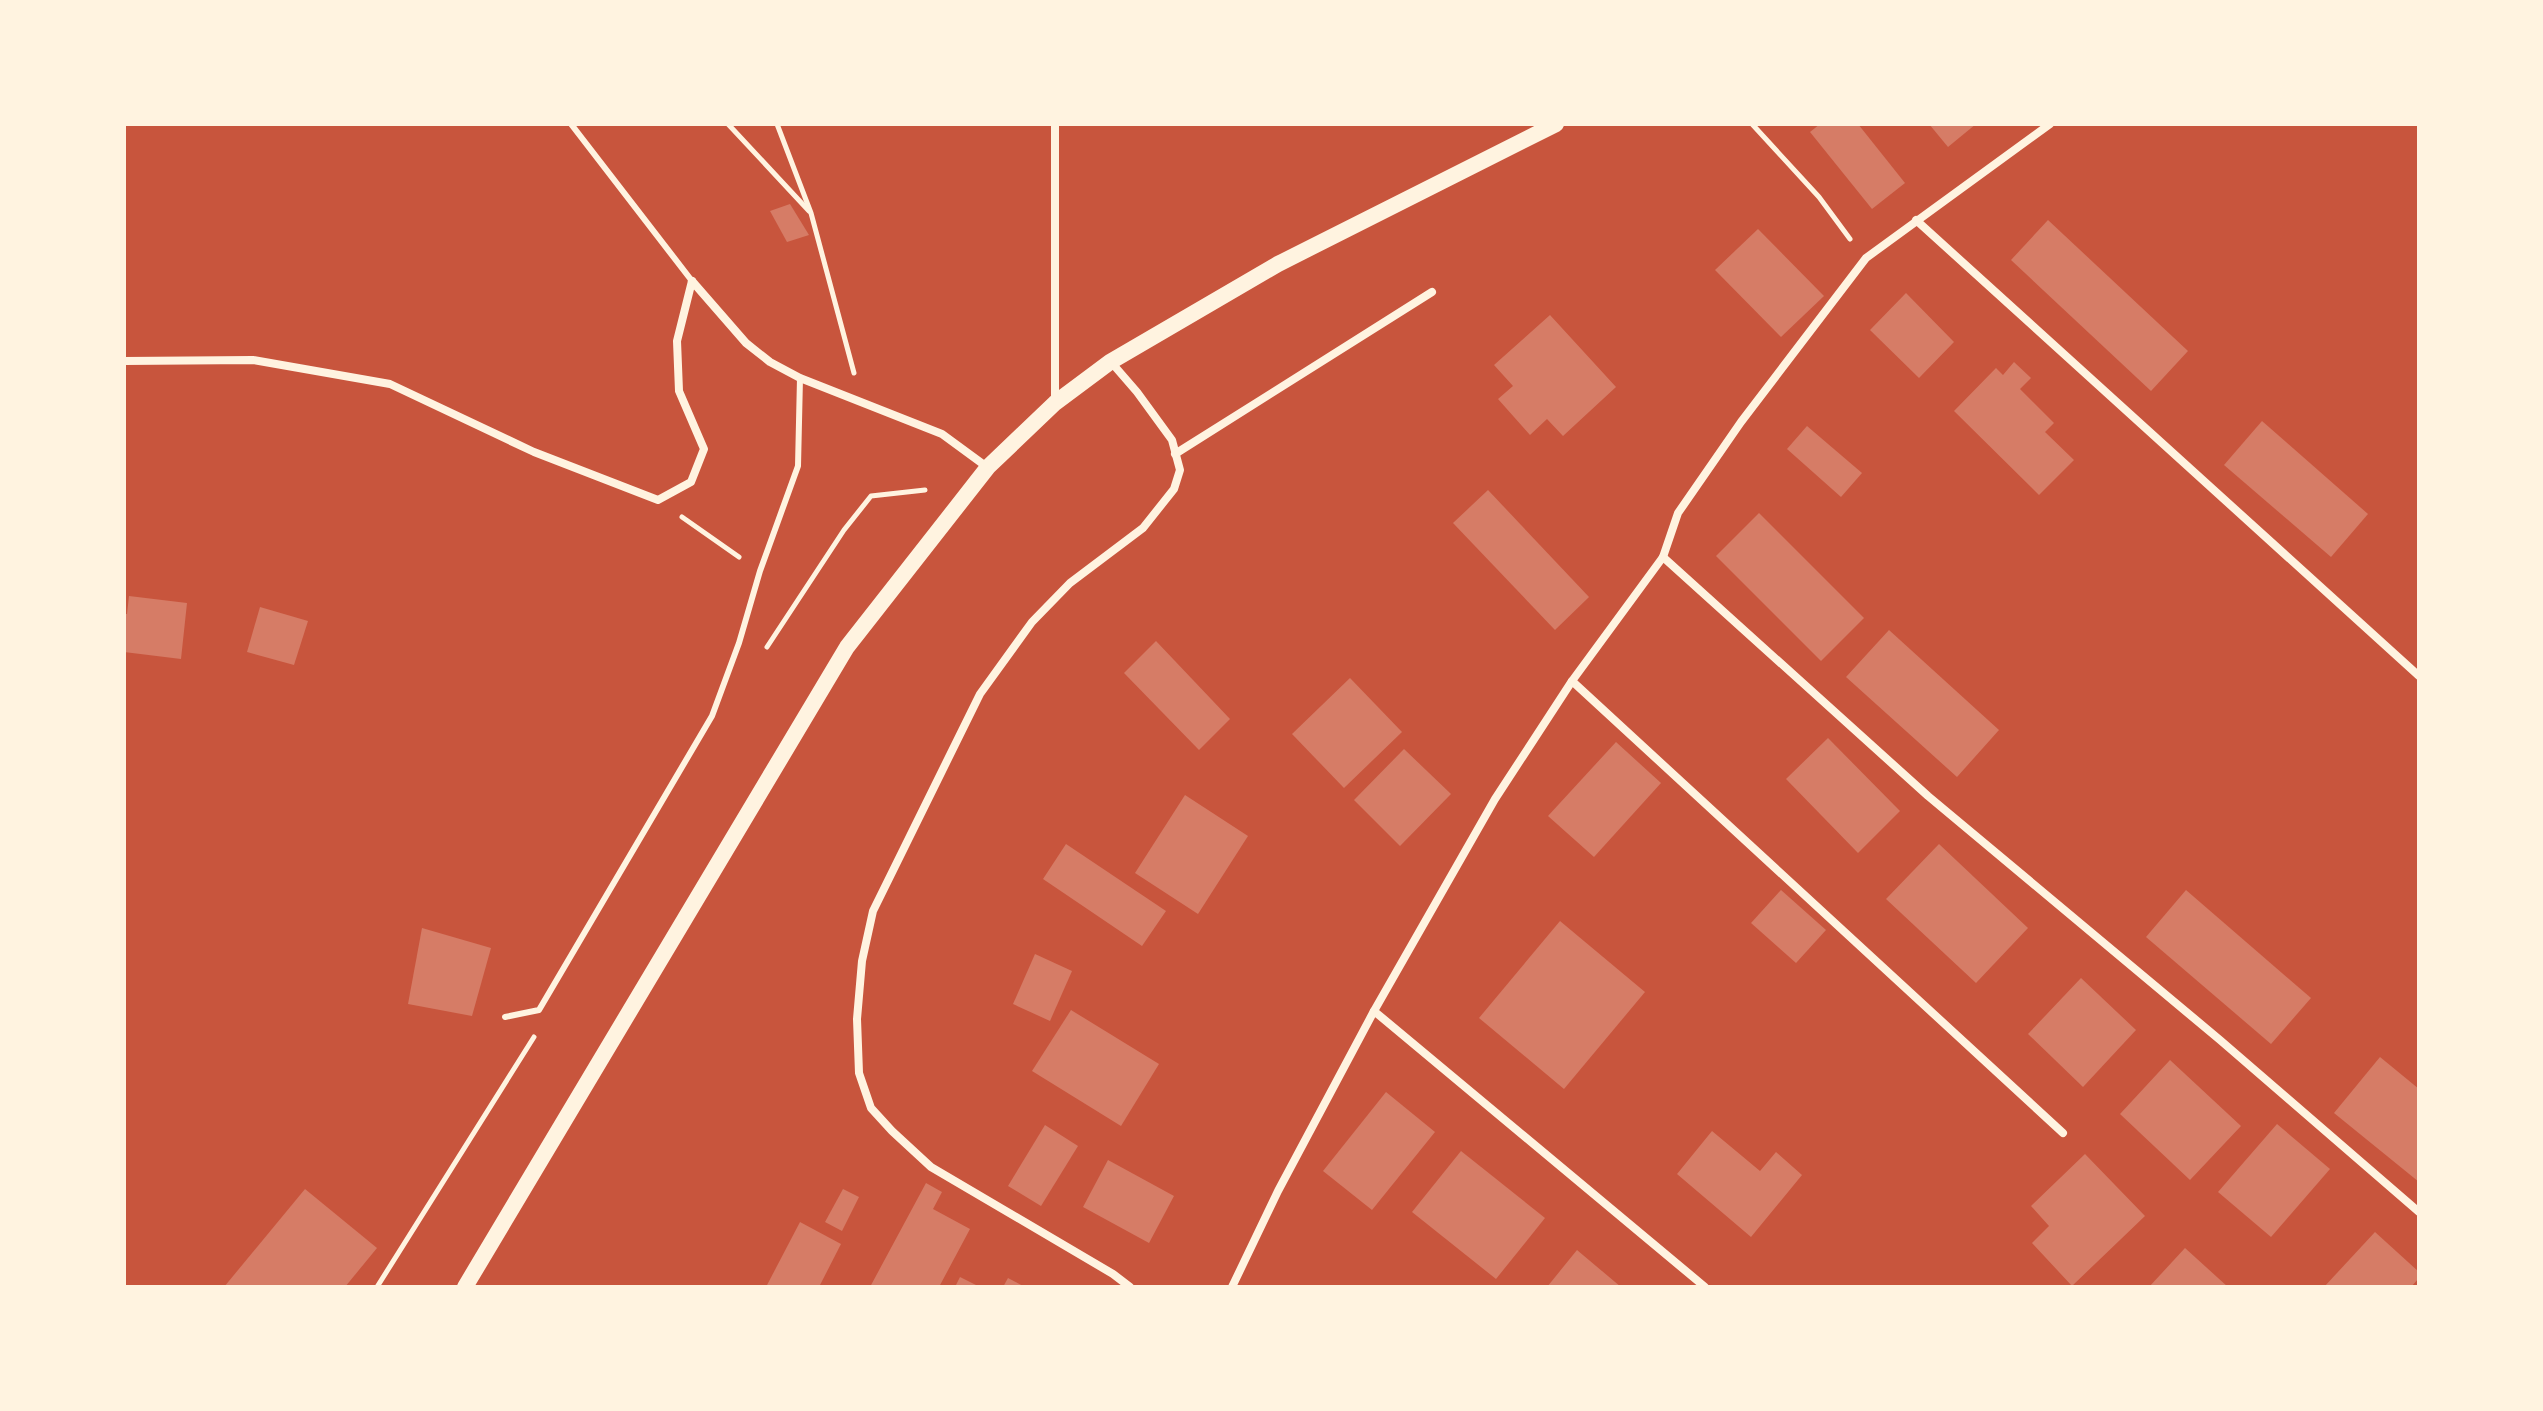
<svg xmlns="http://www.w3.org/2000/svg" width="2543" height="1411" font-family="'Archivo Narrow',sans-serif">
	<rect width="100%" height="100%" fill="#c8553d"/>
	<g fill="#d67c66">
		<polygon points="1820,124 1858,124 1905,183 1872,209 1810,132"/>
		<polygon points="1929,124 1976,124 1948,147"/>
		<polygon points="790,204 809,235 787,242 770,211"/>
		<polygon points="2048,220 2188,351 2151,391 2011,260"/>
		<polygon points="1758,229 1824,296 1781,337 1715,270"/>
		<polygon points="1906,293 1954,342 1919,378 1870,330"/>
		<polygon points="1550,315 1616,387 1563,436 1547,419 1530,435 1498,399 1513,386 1494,365"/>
		<polygon points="2014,362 2031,378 2020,389 2054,423 2045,432 2074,460 2039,495 1954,411 1996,368 2003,375"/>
		<polygon points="2262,421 2368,514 2331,557 2224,465"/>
		<polygon points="1807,426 1862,473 1841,497 1787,449"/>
		<polygon points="1488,490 1589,597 1555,630 1453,523"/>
		<polygon points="1759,513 1864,618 1821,661 1716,556"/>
		<polygon points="129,596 187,603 181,659 124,652 124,614 127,614"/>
		<polygon points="260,607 308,621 294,665 247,652"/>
		<polygon points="1889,630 1999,730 1957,777 1846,677"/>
		<polygon points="1156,641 1230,719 1199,750 1124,673"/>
		<polygon points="1350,678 1402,732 1344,788 1292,734"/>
		<polygon points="1828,738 1900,811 1858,853 1786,779"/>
		<polygon points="1616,742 1661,783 1594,857 1548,816"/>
		<polygon points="1404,749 1451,794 1400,846 1354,800"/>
		<polygon points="1185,795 1248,836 1198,914 1135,873"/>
		<polygon points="1066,844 1166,911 1142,946 1043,879"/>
		<polygon points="1939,844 2028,928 1976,983 1886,899"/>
		<polygon points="1781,890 1826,930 1796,963 1751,923"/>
		<polygon points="2186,890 2311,998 2271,1044 2146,937"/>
		<polygon points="1560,921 1645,992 1564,1089 1479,1018"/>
		<polygon points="422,928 491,948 472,1016 408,1004"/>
		<polygon points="1035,954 1072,971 1050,1021 1013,1004"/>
		<polygon points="2081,978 2136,1030 2083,1087 2028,1034"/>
		<polygon points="1071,1010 1159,1064 1121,1126 1032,1071"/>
		<polygon points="2380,1057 2419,1089 2419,1182 2334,1113"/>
		<polygon points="2170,1060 2241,1126 2190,1180 2120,1114"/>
		<polygon points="1386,1092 1435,1132 1372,1210 1323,1171"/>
		<polygon points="2277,1124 2330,1169 2271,1237 2218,1192"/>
		<polygon points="1045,1125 1078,1146 1041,1206 1008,1186"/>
		<polygon points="1712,1131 1760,1171 1776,1152 1802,1175 1751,1237 1677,1174"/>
		<polygon points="1461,1151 1545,1218 1496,1279 1412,1212"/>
		<polygon points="2085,1154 2145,1216 2072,1286 2032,1243 2049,1226 2031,1206"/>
		<polygon points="1108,1160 1174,1196 1149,1243 1083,1207"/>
		<polygon points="926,1183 942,1192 933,1209 970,1229 939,1287 870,1287"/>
		<polygon points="305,1189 377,1248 345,1287 224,1287"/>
		<polygon points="843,1189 859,1197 842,1231 825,1222"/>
		<polygon points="800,1222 841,1244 819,1287 766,1287"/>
		<polygon points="2375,1232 2419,1272 2419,1278 2411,1287 2324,1287"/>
		<polygon points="2185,1248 2228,1287 2149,1287"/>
		<polygon points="1577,1250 1621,1287 1547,1287"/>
		<polygon points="960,1277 980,1287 955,1287"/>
		<polygon points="1008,1278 1025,1287 1003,1287"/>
	</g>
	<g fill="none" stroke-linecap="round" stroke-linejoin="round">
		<g stroke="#fff3e0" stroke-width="5">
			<polyline points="728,124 809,211"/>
			<polyline points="777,124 811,213 854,373"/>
			<polyline points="1752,124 1819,197 1850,239"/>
			<polyline points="682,517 739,557"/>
			<polyline points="767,647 844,530 871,496 925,490"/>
			<polyline points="377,1287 534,1037"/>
		</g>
		<g stroke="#fff3e0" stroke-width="6">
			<polyline points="571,124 692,281"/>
			<polyline points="505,1017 539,1010 712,716 739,643 760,571 798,466 800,378"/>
		</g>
		<g stroke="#fff3e0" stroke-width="8">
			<polyline points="1055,124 1055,403"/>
			<polyline points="1916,220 2419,676"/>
			<polyline points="692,281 746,343 770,362 800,378 942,434 987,467"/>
			<polyline points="124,361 253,360 390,384 534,452 658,500 691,482 704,449 679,391 677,341 692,281"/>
			<polyline points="1111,362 1137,392 1172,440 1180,470 1174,489 1143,528 1070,583 1032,622 980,694 873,911 862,961 857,1019 859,1073 871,1108 892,1131 931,1167 1113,1274 1130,1287"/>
			<polyline points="1175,454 1432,292"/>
			<polyline points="1663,557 1928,796 2220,1040 2419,1212"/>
			<polyline points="1572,681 2063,1133"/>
			<polyline points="1374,1011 1705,1287"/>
			<polyline points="1232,1287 1278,1191 1374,1011 1495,799 1572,681 1663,557 1678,513 1741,422 1866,258 2050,124"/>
		</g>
		<polyline stroke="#fff3e0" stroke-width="16" points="465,1287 847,647 988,467 1055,403 1110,362 1278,264 1556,124"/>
	</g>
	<rect width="2543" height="1411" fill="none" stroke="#fff3e0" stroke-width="252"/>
</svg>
